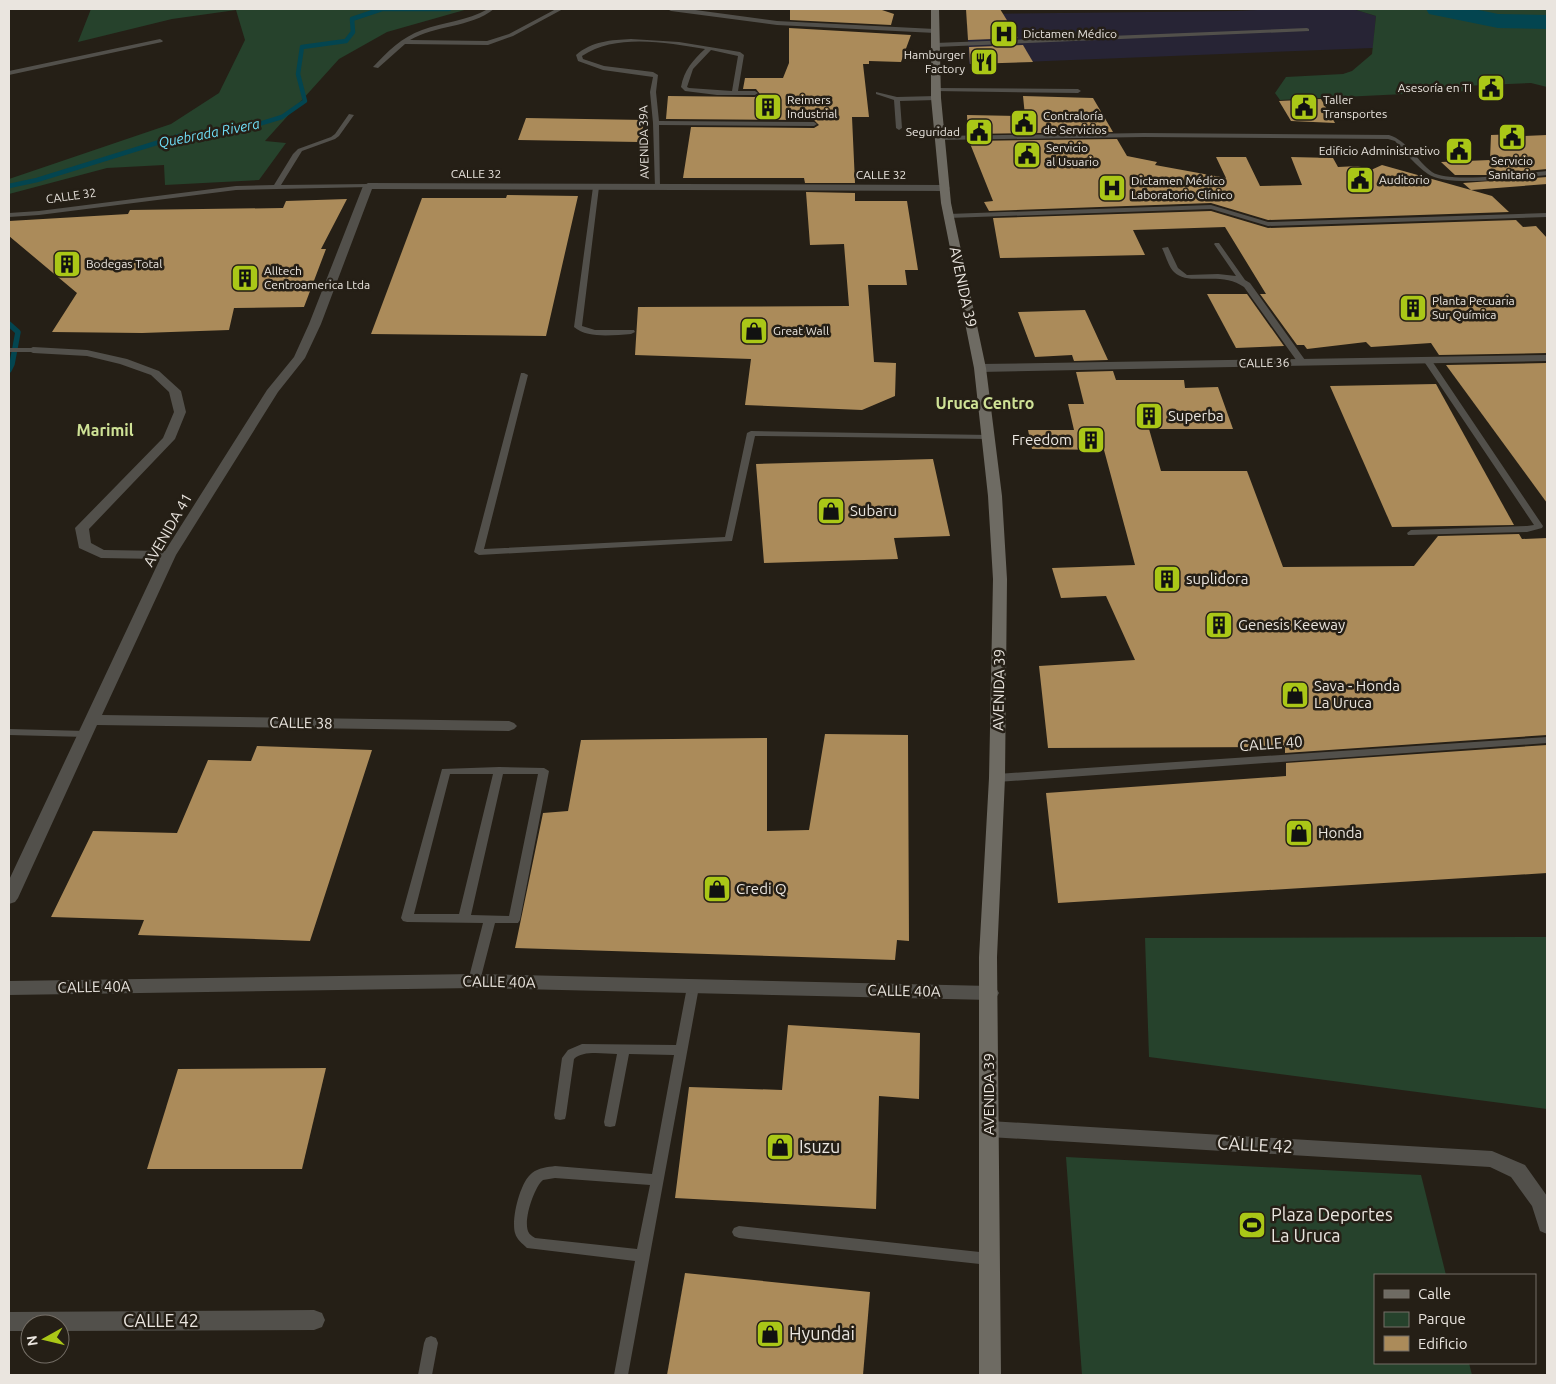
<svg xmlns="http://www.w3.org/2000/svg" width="1556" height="1384" font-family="Ubuntu,sans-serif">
	<rect width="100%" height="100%" fill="#251f16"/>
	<polygon fill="#272435" points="1276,9 1353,9 1376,16 1373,48 969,64 967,14 1237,11"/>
	<g fill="#26422c">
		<polygon points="91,9 468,9 387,32 339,59 265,141 286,143 259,180 165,185 164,165 107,168 9,194 9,179 171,124 219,93 245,40 236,10 172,19 78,42"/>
		<polygon points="1353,9 1547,9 1547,87 1531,83 1462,86 1467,91 1280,100 1275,93 1286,77 1343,74 1352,71 1372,54 1376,16"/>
		<polygon points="1547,937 1547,1109 1149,1057 1145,938"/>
		<polygon points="1066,1157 1421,1175 1446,1275 1375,1275 1375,1363 1469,1363 1472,1375 1082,1375"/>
	</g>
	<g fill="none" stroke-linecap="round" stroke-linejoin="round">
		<polyline stroke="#034550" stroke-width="4.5" points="9,186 37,180 179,136 249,127 282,117 305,101 298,74 302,47 346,41 353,32 352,19 382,9 449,9"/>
		<polyline stroke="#034550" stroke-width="5.5" points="9,324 18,332 12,364 9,370"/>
		<polygon fill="#034550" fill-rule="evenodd" points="1426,9 1474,9 1498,14 1547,15 1547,29 1498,28 1429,14"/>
	</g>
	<g fill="#ab8b5a">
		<polygon points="790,9 879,9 894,14 891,25 790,20"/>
		<polygon points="966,9 1000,9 1018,38 968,40"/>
		<polygon points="789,28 911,35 901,62 869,61 869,64 863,64 869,117 852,117 855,183 805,183 804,178 683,178 691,127 814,128 819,125 814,120 666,119 668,96 755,97 760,94 756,89 743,89 745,78 783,78 789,63"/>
		<polygon points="1023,45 1033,62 970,64 969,47"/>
		<polygon points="1023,96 1093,98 1113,132 968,134 967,115 1025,116"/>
		<polygon points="1321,99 1335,123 1291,121 1279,101"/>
		<polygon points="526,118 645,120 639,142 518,140"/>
		<polygon points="1519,134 1522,136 1547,135 1547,169 1487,175 1455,175 1441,162 1490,160 1491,135"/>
		<polygon points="1117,139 1127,156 1157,162 1155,165 1226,178 1216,157 1246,157 1260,186 1302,185 1291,157 1333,158 1338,167 1358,166 1371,170 1382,165 1471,190 1463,183 1547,177 1547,184 1471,190 1492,196 1509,212 1268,220 1211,203 989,211 984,202 993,201 969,141"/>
		<polygon points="806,192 855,193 855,201 907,201 918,270 905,270 907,285 868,285 874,362 896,363 895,396 862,410 745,405 751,359 635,355 638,307 849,306 844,244 810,245"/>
		<polygon points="507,195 578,196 546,336 371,334 422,198 506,198"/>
		<polygon points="347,199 321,249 326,249 304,307 234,308 229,330 142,333 52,332 77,293 9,236 9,221 128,214 130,210 283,208 286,201"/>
		<polygon points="1211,211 1268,228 1516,220 1523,227 1536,226 1547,238 1547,353 1439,355 1431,343 1371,347 1366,342 1307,349 1304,345 1297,345 1260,294 1266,294 1225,227 1133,230 1145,255 1000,258 993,218"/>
		<polygon points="1207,294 1247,294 1284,346 1236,348"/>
		<polygon points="1085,310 1108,360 1074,361 1072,355 1035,357 1018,312"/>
		<polygon points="1547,363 1547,503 1446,365"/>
		<polygon points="1113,371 1116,380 1184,380 1185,388 1218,387 1233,429 1149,429 1161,471 1247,471 1283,567 1414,566 1438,536 1519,534 1522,539 1547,538 1547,735 1285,753 1285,747 1048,748 1039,666 1135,660 1106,596 1061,598 1052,568 1135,565 1104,450 1032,449 1028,430 1074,430 1068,404 1084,404 1076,372"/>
		<polygon points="1436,384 1514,525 1392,527 1330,386"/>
		<polygon points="933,459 950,536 894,538 898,559 764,563 756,464"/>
		<polygon points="825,734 908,735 909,941 897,940 895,960 515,948 543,813 568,811 581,740 767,738 767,831 809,830"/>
		<polygon points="1547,745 1547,873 1058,903 1046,793 1286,776 1286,763"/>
		<polygon points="257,746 372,750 310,941 138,935 144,920 51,917 93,831 177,833 208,760 251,761"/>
		<polygon points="788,1025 920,1033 919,1099 879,1096 876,1209 675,1198 689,1087 782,1090"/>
		<polygon points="326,1068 302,1169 147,1169 178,1069"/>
		<polygon points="685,1273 870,1292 863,1375 667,1375"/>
	</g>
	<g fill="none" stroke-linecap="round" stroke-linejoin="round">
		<g fill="#52504b" fill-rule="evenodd">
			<path d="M488,9H494C470,28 435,25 410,40L487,41L509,34L556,9H563L513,36L488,45L405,44L378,68L373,67C387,52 402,37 422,30C444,22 467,21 488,9Z"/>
			<polygon points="1307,28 1309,29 1309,31 935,47 932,45 935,43"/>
			<polygon points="160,39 163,41 162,42 9,75 9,71"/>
			<path d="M631,39L679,42L740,52L744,55L738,91H755L758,93L755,95H717L685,91L681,87C684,70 693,60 705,49C667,43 617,33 582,56L583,59L604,66L653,72L658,75L656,92L659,121L814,122L817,124L814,126L659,125L660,187L655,188L653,123L650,92L653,77L603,70L578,61L576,55C592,41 611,40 631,39ZM711,50L738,56L732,91L689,88L687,87L693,69Z"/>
			<polygon points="936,88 1078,89 1081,91 1078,93 934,91 933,90"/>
			<polygon points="876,92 897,97 936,96 939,98 936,100 900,101 902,128 899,130 896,128 894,100 876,94"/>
			<polygon points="349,114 354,115 339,136 335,139 302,151 281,185 368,184 370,185 370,187 236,190 39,215 9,217 9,213 39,211 236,186 274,185 293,154 298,149 331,137 335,134"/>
			<path d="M1144,133L1389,135C1408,141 1417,161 1432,172C1449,184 1524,173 1547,171V175C1523,177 1447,188 1428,174C1416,166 1405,152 1395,141L1388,139L1144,137L940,140L937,138L940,136Z"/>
			<path d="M596,185L599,187L582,326L595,330H634L635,332L631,334C614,335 588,339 574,327L593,187Z"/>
			<polygon points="1211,205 1268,222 1547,213 1547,217 1268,226 1211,209 948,218 945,216 948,214"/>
			<path d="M1215,243H1219L1245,280L1250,283L1305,360V364H1299L1244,287C1221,270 1189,287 1174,272C1168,266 1166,256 1162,248L1168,247L1178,268L1187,275L1218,274L1236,276L1214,244Z"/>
			<polygon points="9,348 33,348 37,350 33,352 9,352"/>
			<polygon points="1424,358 1430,358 1543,526 1542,528 1527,532 1408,535 1407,533 1411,530 1527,526 1534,525 1423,360"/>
			<polygon points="521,373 524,373 528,375 484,549 725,537 747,433 751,431 989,435 993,437 989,439 755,436 732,541 479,555 474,552"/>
			<polygon points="9,729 86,731 91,734 86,737 9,735"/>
			<polygon points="1547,737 1547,743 997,782 992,778 997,774"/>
			<path d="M499,767L544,768L549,771L520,920L518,923H495L480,981L478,984L474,985L470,984L468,981L483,923L407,922L403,921L401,918L442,769ZM450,774H493L459,914H414ZM503,774H538L509,916L471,915Z"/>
			<path d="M693,982L697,984L699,987L628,1375H614L635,1261L527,1248C522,1243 517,1240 515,1233C511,1219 520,1182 532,1173C538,1168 548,1167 555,1166L652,1174L674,1055L629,1054L616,1122L615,1126L610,1127L605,1126L604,1122L617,1054C604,1054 583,1050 574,1059L566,1115L565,1119L560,1120L555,1119L554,1115L562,1058L568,1050L582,1044L676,1045L687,987L689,984ZM555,1178L650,1185L637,1249L535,1238C535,1238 529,1234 529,1233C522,1223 534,1187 543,1180Z"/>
			<polygon points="739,1226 989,1253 994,1255 996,1259 994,1263 989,1265 739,1238 734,1236 732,1232 734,1228"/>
			<polygon points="431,1336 436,1338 438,1343 432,1375 418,1375 424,1343 426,1338"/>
		</g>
		<g fill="#52504b" fill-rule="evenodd">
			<polygon points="667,9 688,9 777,21 935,29 939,31 935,33 777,25 671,11"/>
			<polygon points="368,183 945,185 950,188 945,191 372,189 321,324 305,358 278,392 176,555 102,715 509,721 514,723 517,726 514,729 509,731 97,725 18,898 15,902 9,904 9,880 160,559 101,558 79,548 75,528 163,438 174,412 169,392 151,375 120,364 87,356 33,353 27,350 33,347 87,350 127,359 159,371 181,391 186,412 175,439 89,529 91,543 104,550 165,551 267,390 294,357 309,324 363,186"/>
			<polygon points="1547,355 1547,361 980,372 974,368 980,364"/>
			<polygon points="474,974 990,986 996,988 999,993 996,998 990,1000 474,988 9,995 9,981"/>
			<polygon points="989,1121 1492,1151 1525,1165 1547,1196 1547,1234 1540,1231 1532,1206 1511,1177 1490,1167 989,1137 982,1135 979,1129 982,1123"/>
			<polygon points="314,1310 322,1313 325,1320 322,1327 314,1330 60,1331 60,1324 30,1324 30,1331 9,1331 9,1312"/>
		</g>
		<polygon fill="#6e6b63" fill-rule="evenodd" points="931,9 939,9 941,98 951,203 986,368 1002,496 1007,579 1005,778 997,957 1001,1375 979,1375 979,957 989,778 993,579 988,496 974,368 941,203 931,98"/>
	</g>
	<defs>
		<g id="hospital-square" transform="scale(1.4375)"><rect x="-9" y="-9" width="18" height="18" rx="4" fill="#aac717" stroke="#251f16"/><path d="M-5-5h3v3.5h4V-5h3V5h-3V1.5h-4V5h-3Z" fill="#111"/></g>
		<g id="restaurant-square" transform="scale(1.4375)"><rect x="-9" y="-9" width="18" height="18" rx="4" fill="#aac717" stroke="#251f16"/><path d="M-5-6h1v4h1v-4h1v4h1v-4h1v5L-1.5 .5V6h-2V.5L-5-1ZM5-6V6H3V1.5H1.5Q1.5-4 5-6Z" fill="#111"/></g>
		<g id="civic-square" transform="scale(1.4375)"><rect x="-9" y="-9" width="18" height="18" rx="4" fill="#aac717" stroke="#251f16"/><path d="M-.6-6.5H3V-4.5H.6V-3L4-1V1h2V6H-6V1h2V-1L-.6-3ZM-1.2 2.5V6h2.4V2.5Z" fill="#111"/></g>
		<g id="building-square" transform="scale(1.4375)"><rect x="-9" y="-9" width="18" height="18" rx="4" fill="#aac717" stroke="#251f16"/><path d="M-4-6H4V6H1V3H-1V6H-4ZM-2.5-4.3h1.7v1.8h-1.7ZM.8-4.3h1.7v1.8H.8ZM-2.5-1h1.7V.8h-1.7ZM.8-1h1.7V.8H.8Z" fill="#111"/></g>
		<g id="shop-square" transform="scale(1.4375)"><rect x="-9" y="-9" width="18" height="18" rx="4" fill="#aac717" stroke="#251f16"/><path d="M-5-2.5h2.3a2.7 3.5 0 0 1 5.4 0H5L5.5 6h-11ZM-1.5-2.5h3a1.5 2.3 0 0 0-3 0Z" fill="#111"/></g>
		<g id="stadium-square" transform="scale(1.4375)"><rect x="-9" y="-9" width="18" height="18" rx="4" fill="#aac717" stroke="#251f16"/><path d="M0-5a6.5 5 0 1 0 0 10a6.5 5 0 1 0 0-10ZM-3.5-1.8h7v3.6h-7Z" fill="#111"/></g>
	</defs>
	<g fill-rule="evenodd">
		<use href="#hospital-square" x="1004" y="34"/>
		<use href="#restaurant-square" x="984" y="62"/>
		<use href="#civic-square" x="1491" y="88"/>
		<use href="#building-square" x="768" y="107"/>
		<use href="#civic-square" x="1304" y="107"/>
		<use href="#civic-square" x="1024" y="123"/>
		<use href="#civic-square" x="979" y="132"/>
		<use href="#civic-square" x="1512" y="137"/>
		<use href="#civic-square" x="1459" y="151"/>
		<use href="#civic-square" x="1027" y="155"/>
		<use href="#civic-square" x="1360" y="180"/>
		<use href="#hospital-square" x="1112" y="188"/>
		<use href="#building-square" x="67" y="264"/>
		<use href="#building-square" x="245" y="278"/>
		<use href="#building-square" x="1413" y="308"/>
		<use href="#shop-square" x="754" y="331"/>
		<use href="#building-square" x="1149" y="416"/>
		<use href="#building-square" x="1091" y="440"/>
		<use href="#shop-square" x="831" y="511"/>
		<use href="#building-square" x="1167" y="579"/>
		<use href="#building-square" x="1219" y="625"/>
		<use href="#shop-square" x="1295" y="695"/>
		<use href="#shop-square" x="1299" y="833"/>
		<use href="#shop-square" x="717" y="889"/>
		<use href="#shop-square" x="780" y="1147"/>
		<use href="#stadium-square" x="1252" y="1225"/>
		<use href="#shop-square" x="770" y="1334"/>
	</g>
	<g text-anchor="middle" stroke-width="5" stroke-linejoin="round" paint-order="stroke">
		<g font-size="12" fill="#eae5df" stroke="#251f16" text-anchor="start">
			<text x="1023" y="38">Dictamen Médico</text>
			<text x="965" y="59" text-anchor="end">Hamburger<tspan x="965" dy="14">Factory</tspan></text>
			<text x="1472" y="92" text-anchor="end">Asesoría en TI</text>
			<text x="787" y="104">Reimers<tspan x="787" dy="14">Industrial</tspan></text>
			<text x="1323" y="104">Taller<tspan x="1323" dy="14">Transportes</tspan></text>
			<text x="1043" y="120">Contraloría<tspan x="1043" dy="14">de Servicios</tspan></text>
			<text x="960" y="136" text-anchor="end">Seguridad</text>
			<text x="1046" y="152">Servicio<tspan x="1046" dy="14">al Usuario</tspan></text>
			<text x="1440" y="155" text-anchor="end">Edificio Administrativo</text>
			<text x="1512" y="165" text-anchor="middle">Servicio<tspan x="1512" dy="14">Sanitario</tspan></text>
			<text x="1379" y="184">Auditorio</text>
			<text x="1131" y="185">Dictamen Médico<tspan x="1131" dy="14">Laboratorio Clínico</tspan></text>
			<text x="86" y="268">Bodegas Total</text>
			<text x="264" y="275">Alltech<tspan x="264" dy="14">Centroamerica Ltda</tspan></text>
			<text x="1432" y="305">Planta Pecuaria<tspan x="1432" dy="14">Sur Química</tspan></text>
			<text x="773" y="335">Great Wall</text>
		</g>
		<g font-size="12" fill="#eae5df" stroke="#251f16">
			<text transform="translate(644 142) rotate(-91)" y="4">AVENIDA 39A</text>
			<text x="476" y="178">CALLE 32</text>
			<text x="881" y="179">CALLE 32</text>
			<text transform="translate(71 196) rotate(-8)" y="4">CALLE 32</text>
			<text transform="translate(1264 363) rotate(-1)" y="4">CALLE 36</text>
		</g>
		<g font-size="14" font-style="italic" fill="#6fdef7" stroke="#251f16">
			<text transform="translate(209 133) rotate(-11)" y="5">Quebrada Rivera</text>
		</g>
		<g font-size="15" fill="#eae5df" stroke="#251f16">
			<text transform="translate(963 287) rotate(78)" y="5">AVENIDA 39</text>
			<text transform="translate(168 530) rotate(-60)" y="5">AVENIDA 41</text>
			<text transform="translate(999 690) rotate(-89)" y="5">AVENIDA 39</text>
			<text transform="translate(301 723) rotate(1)" y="5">CALLE 38</text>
			<text transform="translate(1271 744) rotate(-4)" y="5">CALLE 40</text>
			<text transform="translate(499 982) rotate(1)" y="5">CALLE 40A</text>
			<text transform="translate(94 987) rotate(-1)" y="5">CALLE 40A</text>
			<text transform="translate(904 991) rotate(1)" y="5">CALLE 40A</text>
			<text transform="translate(989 1094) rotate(-90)" y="5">AVENIDA 39</text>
		</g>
		<g font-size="15" fill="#eae5df" stroke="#251f16" text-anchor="start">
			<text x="1168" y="421">Superba</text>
			<text x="1072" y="445" text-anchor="end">Freedom</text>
			<text x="850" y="516">Subaru</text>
			<text x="1186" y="584">suplidora</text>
			<text x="1238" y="630">Genesis Keeway</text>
			<text x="1314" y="691">Sava - Honda<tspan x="1314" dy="17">La Uruca</tspan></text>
			<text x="1318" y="838">Honda</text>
			<text x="736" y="894">Credi Q</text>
		</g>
		<g font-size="16" font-weight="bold" fill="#cfe296" stroke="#251f16">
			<text x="985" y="409">Uruca Centro</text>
			<text x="105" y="436">Marimil</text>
		</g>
		<g font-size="18" fill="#eae5df" stroke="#251f16">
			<text transform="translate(1255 1145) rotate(3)" y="6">CALLE 42</text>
			<text x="161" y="1327">CALLE 42</text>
		</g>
		<g font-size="18" fill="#eae5df" stroke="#251f16" text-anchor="start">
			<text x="799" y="1153">Isuzu</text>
			<text x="1271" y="1221">Plaza Deportes<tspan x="1271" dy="21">La Uruca</tspan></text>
			<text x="789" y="1340">Hyundai</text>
		</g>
	</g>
	<rect width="1556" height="1384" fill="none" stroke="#eae5df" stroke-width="20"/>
	<rect x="1374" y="1274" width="162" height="90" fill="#251f16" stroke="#746e66"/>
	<rect x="1384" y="1290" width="25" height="8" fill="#6e6b63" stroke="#746e66"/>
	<text x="1418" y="1299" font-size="15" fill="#eae5df">Calle</text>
	<rect x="1384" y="1312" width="25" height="15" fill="#26422c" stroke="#746e66"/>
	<text x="1418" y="1324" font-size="15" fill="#eae5df">Parque</text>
	<rect x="1384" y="1336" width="25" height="15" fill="#ab8b5a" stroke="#746e66"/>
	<text x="1418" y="1349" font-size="15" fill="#eae5df">Edificio</text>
	<g transform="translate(45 1339) rotate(262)"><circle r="24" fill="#251f16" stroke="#746e66"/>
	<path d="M0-4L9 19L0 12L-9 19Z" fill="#aac717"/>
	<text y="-8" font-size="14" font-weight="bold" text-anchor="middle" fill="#eae5df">N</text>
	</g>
</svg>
